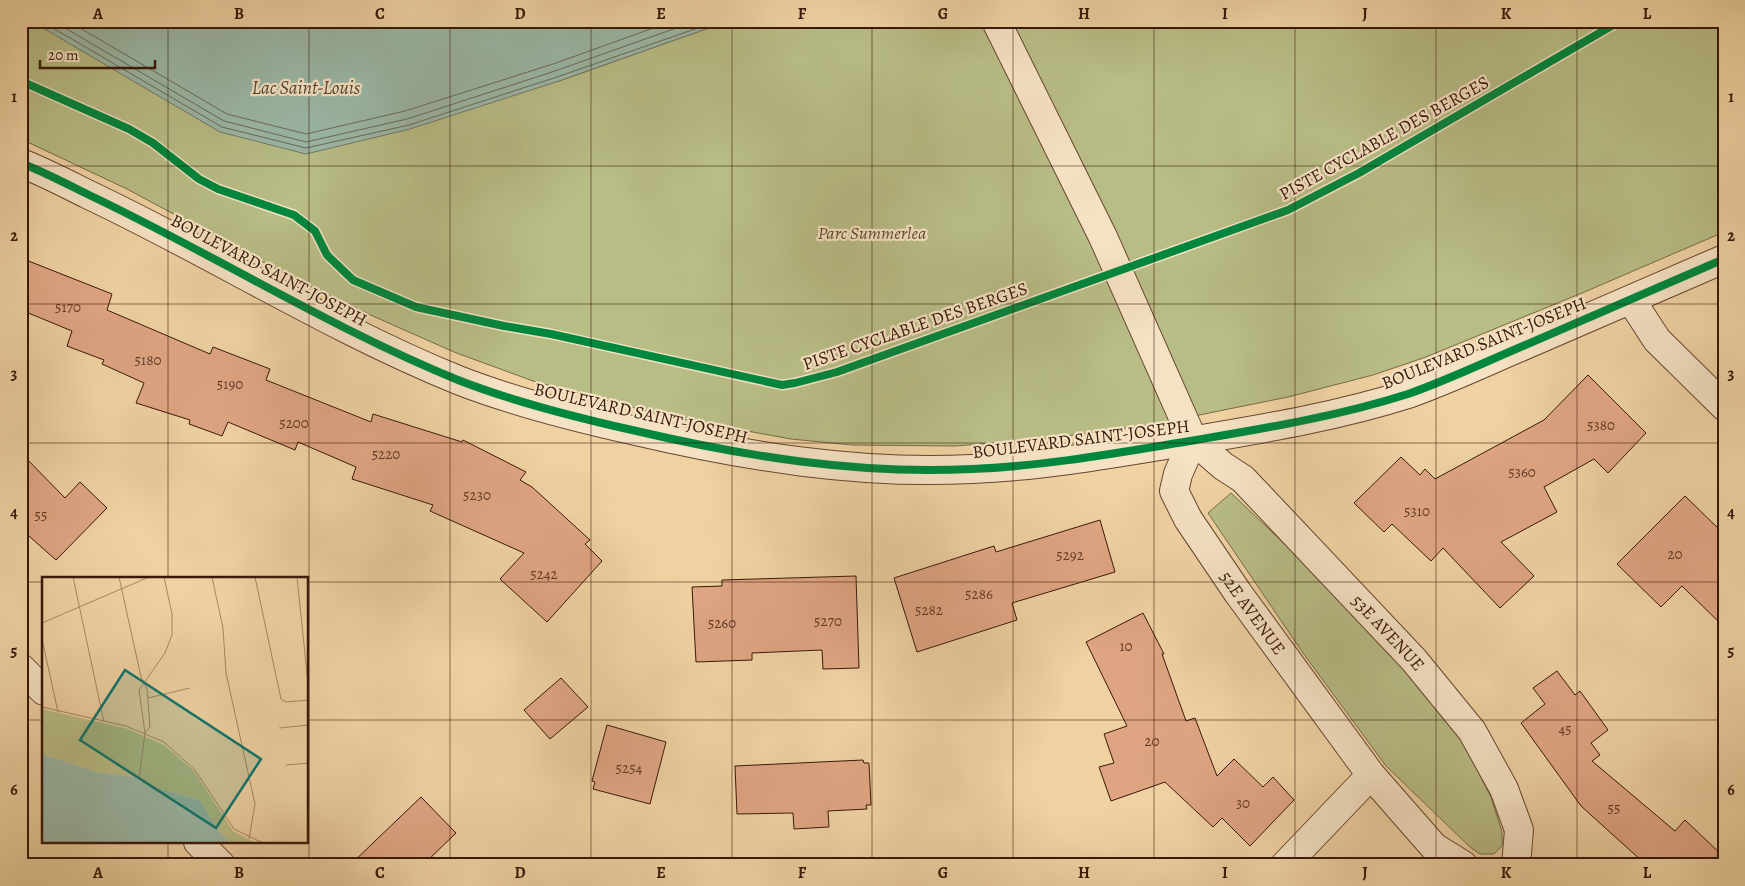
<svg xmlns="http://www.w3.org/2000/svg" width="1745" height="886" font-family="Alegreya,serif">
	<rect width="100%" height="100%" fill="#efd1a2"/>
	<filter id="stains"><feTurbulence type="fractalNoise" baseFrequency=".004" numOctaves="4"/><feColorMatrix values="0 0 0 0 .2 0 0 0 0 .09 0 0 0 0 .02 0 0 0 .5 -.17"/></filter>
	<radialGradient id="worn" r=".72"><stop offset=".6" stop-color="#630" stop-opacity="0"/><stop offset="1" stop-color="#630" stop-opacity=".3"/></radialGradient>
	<g fill="#b8bc85" stroke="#786a47">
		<polygon points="21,21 559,81 706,29 738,21 1724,21 1724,232 1582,293 1426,357 1373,375 1288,397 1150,425 1035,440 955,446 852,445 791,439 665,416 533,381 454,352 357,309 291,277 127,189 21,139"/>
		<polygon points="1231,493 1379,634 1461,738 1491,797 1502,832 1502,846 1494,854 1480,854 1470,847 1386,766 1303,653 1208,513"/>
	</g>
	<polygon fill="#9ab7a6" stroke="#737767" points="31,21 738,21 706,29 559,81 410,129 306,154 220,132"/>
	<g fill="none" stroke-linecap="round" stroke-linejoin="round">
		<g stroke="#6a6858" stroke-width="1">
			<polyline points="41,21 222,127 306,148 409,125 557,77 718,21"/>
			<polyline points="53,21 224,121 306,142 407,119 555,71 696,21"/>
			<polyline points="68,21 227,114 306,134 405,111 553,64 673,21"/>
		</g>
	</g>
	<g fill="#dfa583" stroke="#391809">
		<polygon points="21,258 112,294 107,310 210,354 213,347 270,369 266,380 371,422 373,414 462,442 463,440 526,472 520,480 532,487 590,540 585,544 602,561 547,622 500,579 524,553 430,511 433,505 352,479 356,467 298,442 295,450 228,422 222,436 189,424 190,420 136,403 144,383 102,364 104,360 67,346 72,331 21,310"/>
		<polygon points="1588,375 1646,433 1608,473 1594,459 1544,487 1557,512 1501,542 1534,576 1500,608 1443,548 1431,561 1392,524 1384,532 1354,503 1401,457 1420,475 1425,469 1435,479 1544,420"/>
		<polygon points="21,453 65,498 80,482 107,508 56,560 21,529"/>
		<polygon points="1685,496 1724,534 1724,627 1682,586 1661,607 1617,564"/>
		<polygon points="1100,520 1115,572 1012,603 1017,620 917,652 894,578 994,546 996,552"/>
		<polygon points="856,576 859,668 823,669 822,650 752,653 752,660 696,662 692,587 722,586 722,580"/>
		<polygon points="1143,613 1164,654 1162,654 1186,721 1195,718 1217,776 1234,759 1263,787 1273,777 1294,800 1250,846 1222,818 1213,827 1165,782 1111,801 1099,767 1114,763 1104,734 1127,726 1086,642"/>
		<polygon points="1557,671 1575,695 1580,691 1608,730 1591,743 1600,755 1592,761 1675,831 1685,820 1724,857 1724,865 1642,865 1644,863 1581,806 1521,723 1545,704 1533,688"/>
		<polygon points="561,678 588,707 550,739 524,710"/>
		<polygon points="607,725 666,742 650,804 593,789 595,782 592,781"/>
		<polygon points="863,760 864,763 869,763 871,805 866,805 867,809 828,811 829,827 794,829 793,813 737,814 735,766"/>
		<polygon points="421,797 456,833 423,865 350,865"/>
	</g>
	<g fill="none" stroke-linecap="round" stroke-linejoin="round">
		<g stroke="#66462f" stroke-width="30">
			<g id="minor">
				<path id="s1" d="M996,21L1103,237L1193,440L1223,466L1243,479L1414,660L1472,731L1504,789L1519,830L1516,865"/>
				<path d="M21,163C44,172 65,183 87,194C212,253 330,328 458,380C514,402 574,417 632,430C743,456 858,475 972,469C1047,466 1122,452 1196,440C1267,428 1339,416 1408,394C1445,381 1481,364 1516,349C1586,319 1655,289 1724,259"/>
				<polyline points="1631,300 1657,340 1724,406"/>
				<path id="s2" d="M1193,440L1178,474L1174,491L1188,519L1238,593L1371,775L1434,847L1463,865"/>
				<polyline points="21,668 44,691"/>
				<polyline points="198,842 221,865"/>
				<polyline points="1285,865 1371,775"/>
			</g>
		</g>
		<use href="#minor" stroke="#f5e1c3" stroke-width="28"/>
		<g stroke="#f5e1c3" stroke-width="11">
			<g id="cycleway">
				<polyline points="21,81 129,129 153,143 199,179 218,189 294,215 315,231 327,255 353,280 416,307 504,326 551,334 782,385 795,383 837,372 1288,210 1359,173 1620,21"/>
				<path d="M21,163C44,172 65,183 87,194C212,253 330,328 458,380C514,402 574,417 632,430C743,456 858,475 972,469C1047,466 1122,452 1196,440C1267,428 1339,416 1408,394C1445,381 1481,364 1516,349C1586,319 1655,289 1724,259"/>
			</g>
		</g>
		<use href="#cycleway" stroke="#00873e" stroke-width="8"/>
	</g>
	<path fill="none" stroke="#391809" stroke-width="1" stroke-opacity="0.55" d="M168,21V578M309,21V865M450,21V865M591,21V865M732,21V865M872,21V865M1013,21V865M1154,21V865M1295,21V865M1436,21V865M1577,21V865M21,166H1724M21,304H1724M21,443H1724M21,582H44M308,582H1724M21,720H44M308,720H1724M168,842V865"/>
	<g text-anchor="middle" stroke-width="4.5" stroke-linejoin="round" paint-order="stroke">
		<g font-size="15" fill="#623b28">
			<text x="68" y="312">5170</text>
			<text x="148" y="365">5180</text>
			<text x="230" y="389">5190</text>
			<text x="294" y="428">5200</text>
			<text x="1601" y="430">5380</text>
			<text x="386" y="459">5220</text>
			<text x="1522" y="477">5360</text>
			<text x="477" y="500">5230</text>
			<text x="1417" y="516">5310</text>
			<text x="41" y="520">55</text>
			<text x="1675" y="559">20</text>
			<text x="1070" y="560">5292</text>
			<text x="544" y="579">5242</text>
			<text x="979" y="599">5286</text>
			<text x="929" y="615">5282</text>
			<text x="828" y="626">5270</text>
			<text x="722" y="628">5260</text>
			<text x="1126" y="651">10</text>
			<text x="1565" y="734">45</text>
			<text x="1152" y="746">20</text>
			<text x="629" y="773">5254</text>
			<text x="1243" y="808">30</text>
			<text x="1614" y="813">55</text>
		</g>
		<g font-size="18" fill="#391809" stroke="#f5e1c3">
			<text transform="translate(1384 138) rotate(-29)" y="6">PISTE CYCLABLE DES BERGES</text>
			<text transform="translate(269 270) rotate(28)" y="6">BOULEVARD SAINT-JOSEPH</text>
			<text transform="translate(915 326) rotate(-19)" y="6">PISTE CYCLABLE DES BERGES</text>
			<text transform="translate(1484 343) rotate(-22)" y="6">BOULEVARD SAINT-JOSEPH</text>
			<text transform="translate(641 413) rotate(13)" y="6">BOULEVARD SAINT-JOSEPH</text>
			<text transform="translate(1081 439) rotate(-7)" y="6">BOULEVARD SAINT-JOSEPH</text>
			<text dy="6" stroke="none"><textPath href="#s2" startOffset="200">52E AVENUE</textPath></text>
			<text dy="6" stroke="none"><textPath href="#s1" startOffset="738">53E AVENUE</textPath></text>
		</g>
		<g font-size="18" font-style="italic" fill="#5f492e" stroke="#f5e1c3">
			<text x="872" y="239">Parc Summerlea</text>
		</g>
		<g font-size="19" font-style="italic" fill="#564838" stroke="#f5e1c3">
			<text x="306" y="94">Lac Saint-Louis</text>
		</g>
	</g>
	<g transform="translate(42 577)">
		<rect width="266" height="266" fill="#efd1a2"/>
		<path d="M0,132L86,152L122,168L152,194L191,254L213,266H189L174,251L158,223L108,209L92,200L55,195L0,177Z" fill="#b8bc85"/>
		<path d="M0,177L55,195L92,200L108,209L158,223L174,251L189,266H0Z" fill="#9ab7a6"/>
		<path fill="none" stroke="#a68765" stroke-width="1" d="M31,0L62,145M77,0L99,100L105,112L108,150L103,156M170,0L181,51L184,96L213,227L207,262M213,0L239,122L244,125L267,123M255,0L267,116M0,46L107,0M0,62L16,135M106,121L148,111M0,130L84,149L122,165L153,193L192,252L221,266M237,151L267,148M244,188L267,186M97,202L103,156L97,113L123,76L130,58V37L122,0"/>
		<path fill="#0f766e" fill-opacity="0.15" stroke="#0f766e" stroke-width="2.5" d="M83,93L219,182L174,251L38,163Z"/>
		<rect width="266" height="266" fill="none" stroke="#391809" stroke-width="2.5"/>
	</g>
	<rect width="1745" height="886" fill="none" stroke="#efd1a2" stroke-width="55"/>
	<path d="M40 60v8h115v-8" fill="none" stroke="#391809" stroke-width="2.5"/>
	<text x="48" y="60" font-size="15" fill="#391809" stroke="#f5e1c3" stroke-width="4" paint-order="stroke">20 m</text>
	<rect x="28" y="28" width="1690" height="830" fill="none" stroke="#391809" stroke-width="2"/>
	<g font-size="16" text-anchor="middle" font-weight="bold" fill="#391809">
		<text x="98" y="19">A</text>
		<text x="239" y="19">B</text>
		<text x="380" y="19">C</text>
		<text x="520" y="19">D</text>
		<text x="661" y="19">E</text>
		<text x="802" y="19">F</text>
		<text x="943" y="19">G</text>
		<text x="1084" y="19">H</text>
		<text x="1225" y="19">I</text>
		<text x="1365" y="19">J</text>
		<text x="1506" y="19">K</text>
		<text x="1647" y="19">L</text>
		<text x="14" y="102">1</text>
		<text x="1731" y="102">1</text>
		<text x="14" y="241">2</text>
		<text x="1731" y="241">2</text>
		<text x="14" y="379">3</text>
		<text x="1731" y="379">3</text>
		<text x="14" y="518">4</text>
		<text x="1731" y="518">4</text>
		<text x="14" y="656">5</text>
		<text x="1731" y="656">5</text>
		<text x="14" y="795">6</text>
		<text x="1731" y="795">6</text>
		<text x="98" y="878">A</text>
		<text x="239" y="878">B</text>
		<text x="380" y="878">C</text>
		<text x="520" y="878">D</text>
		<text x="661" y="878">E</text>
		<text x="802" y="878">F</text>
		<text x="943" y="878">G</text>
		<text x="1084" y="878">H</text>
		<text x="1225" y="878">I</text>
		<text x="1365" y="878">J</text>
		<text x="1506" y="878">K</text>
		<text x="1647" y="878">L</text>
	</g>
	<rect width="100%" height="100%" filter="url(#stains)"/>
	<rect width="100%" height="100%" fill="url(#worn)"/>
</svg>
